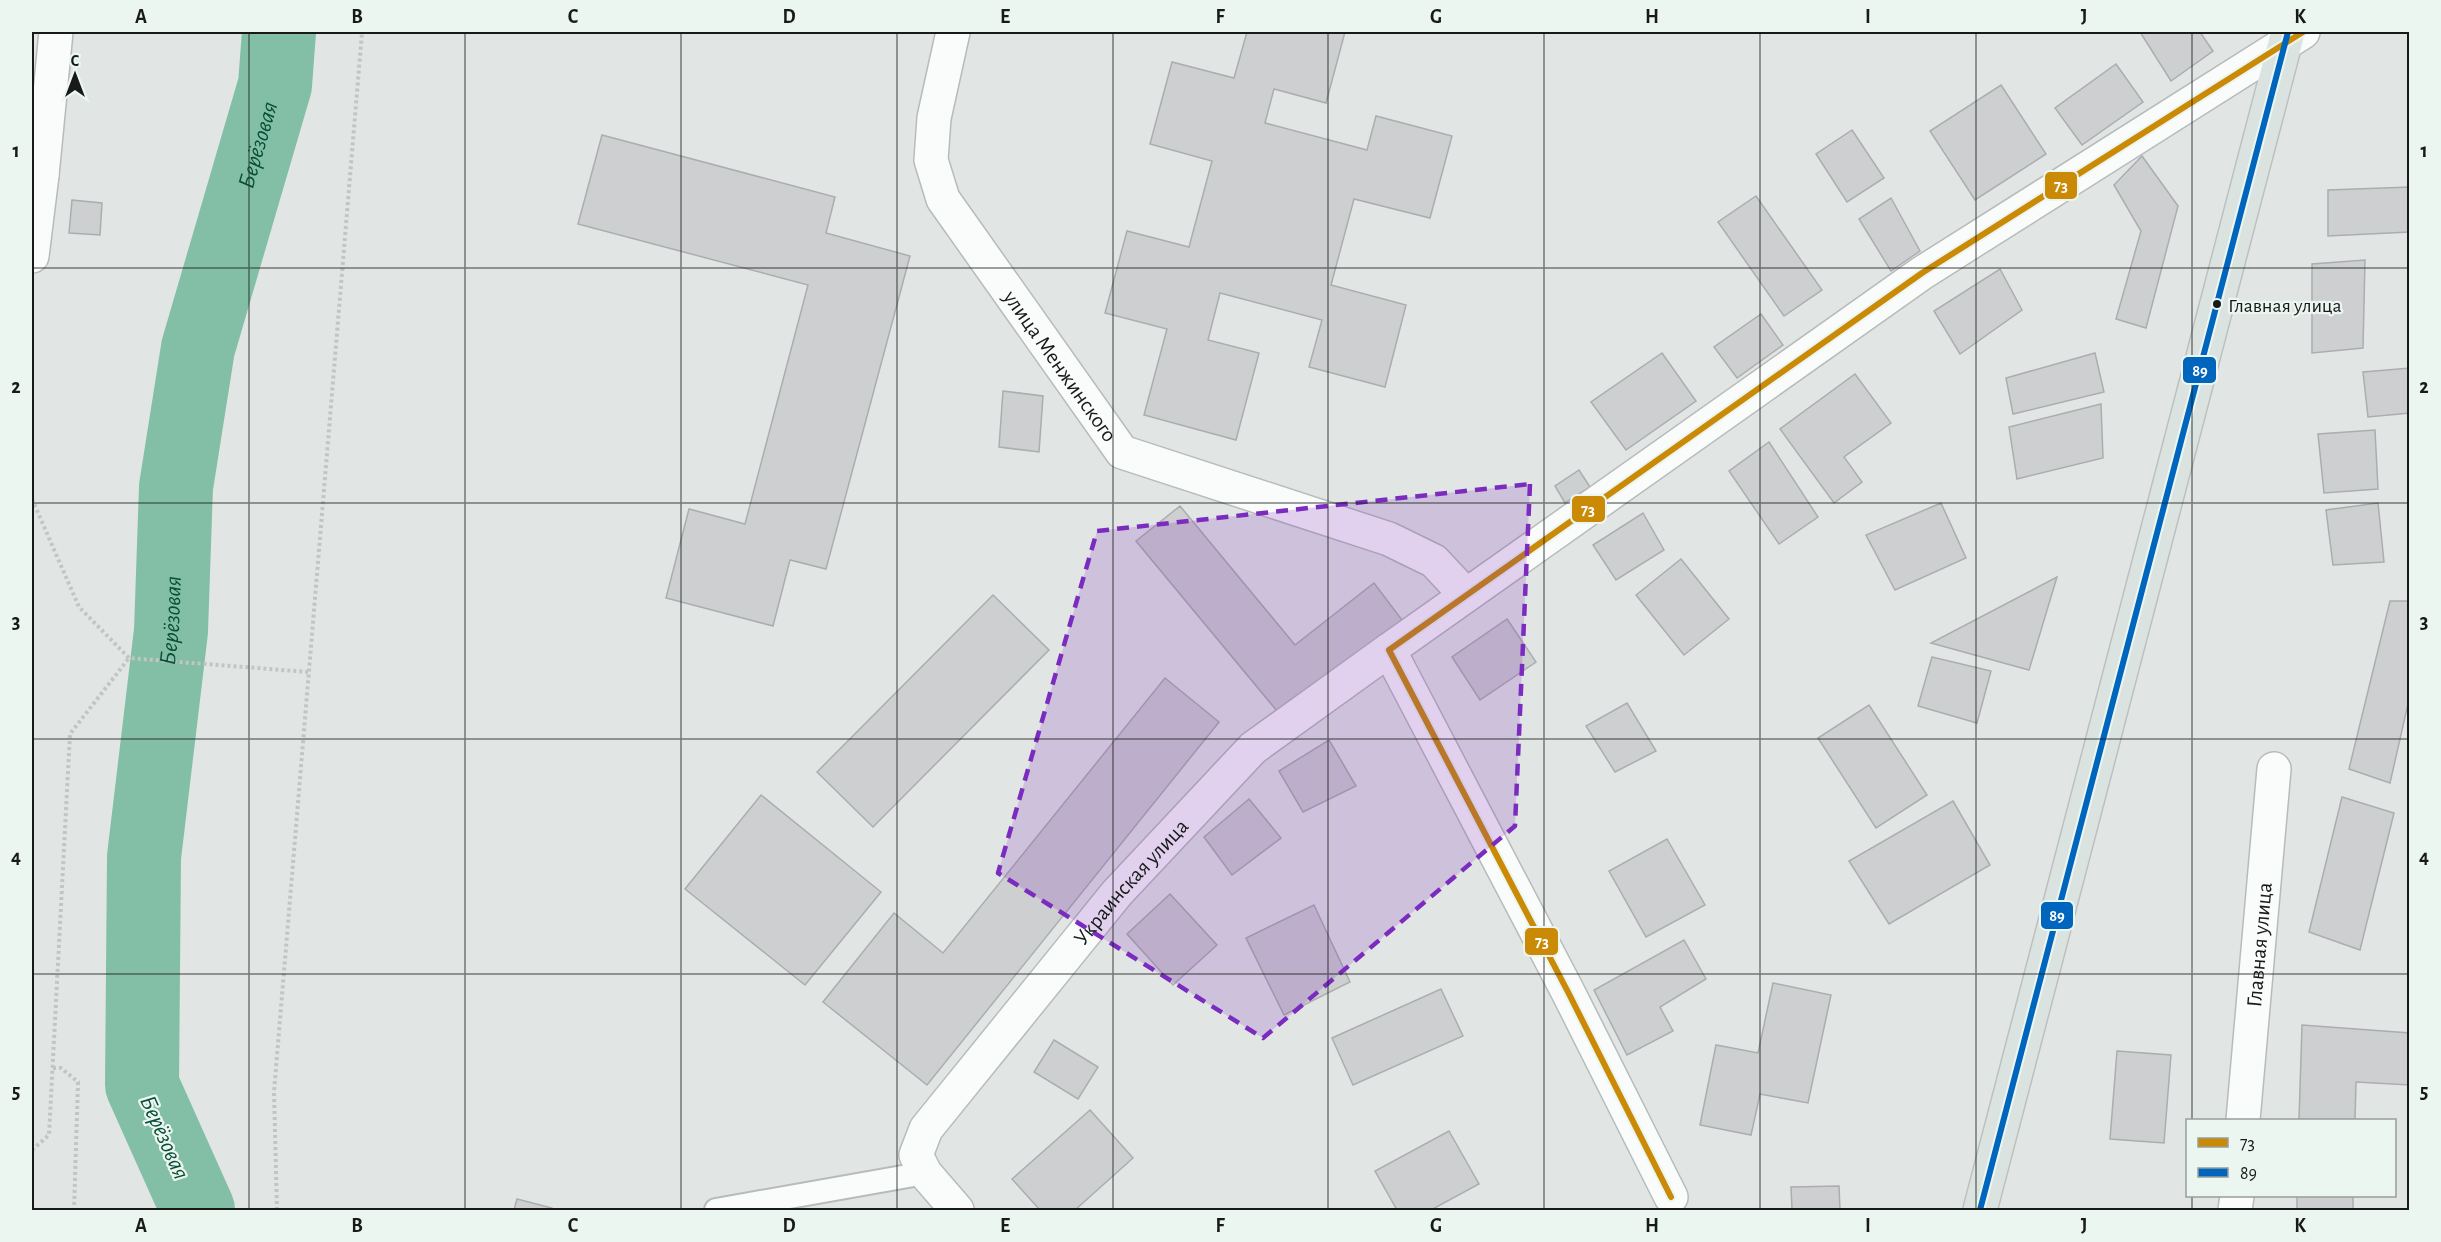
<svg xmlns="http://www.w3.org/2000/svg" width="2441" height="1242" font-family="'Alegreya Sans',sans-serif">
	<rect width="100%" height="100%" fill="#e1e6e4"/>
	<g fill="none" stroke-linecap="round" stroke-linejoin="round">
		<path stroke="#83bfa6" stroke-width="74" id="s1" d="M198,1210L142,1085L144,857L171,631L176,487L198,348L275,85L279,32"/>
	</g>
	<g fill="#cdcfd0" stroke="#abadae" stroke-width="1.5">
		<polygon points="1247,32 1345,32 1326,103 1274,89 1265,123 1367,150 1376,116 1452,136 1430,218 1354,199 1331,285 1406,305 1385,387 1309,367 1322,320 1220,293 1208,340 1259,353 1236,440 1144,415 1167,329 1105,313 1127,231 1189,247 1212,161 1150,144 1172,62 1234,78"/>
		<polygon points="2140,32 2200,32 2213,51 2171,81"/>
		<polygon points="2116,64 2143,102 2082,145 2055,108"/>
		<polygon points="2001,85 2046,154 1975,200 1930,131"/>
		<polygon points="1852,130 1884,178 1847,202 1816,154"/>
		<polygon points="602,135 835,197 826,233 910,256 826,569 790,560 773,626 666,598 689,509 745,524 808,285 578,224"/>
		<polygon points="2142,156 2178,206 2146,328 2116,319 2141,231 2114,185"/>
		<polygon points="2410,187 2410,232 2328,236 2328,190"/>
		<polygon points="1756,196 1822,290 1784,316 1718,222"/>
		<polygon points="1891,198 1920,251 1891,271 1859,219"/>
		<polygon points="72,200 102,203 100,235 69,233"/>
		<polygon points="2365,260 2363,348 2312,353 2312,264"/>
		<polygon points="2000,269 2022,310 1960,354 1934,311"/>
		<polygon points="1761,314 1783,345 1737,378 1714,347"/>
		<polygon points="1662,353 1696,401 1626,450 1591,402"/>
		<polygon points="2095,353 2104,392 2013,414 2006,378"/>
		<polygon points="2410,368 2410,413 2368,417 2363,372"/>
		<polygon points="1855,374 1891,423 1844,457 1862,482 1834,503 1780,429"/>
		<polygon points="1003,391 1043,396 1039,452 999,447"/>
		<polygon points="2101,404 2103,458 2017,479 2009,427"/>
		<polygon points="2375,430 2378,489 2324,493 2318,434"/>
		<polygon points="1769,442 1818,517 1779,544 1729,471"/>
		<polygon points="1579,470 1590,487 1565,503 1555,486"/>
		<polygon points="1941,503 1966,558 1895,590 1866,535"/>
		<polygon points="2378,503 2384,562 2333,565 2326,510"/>
		<polygon points="1180,506 1295,645 1374,583 1402,620 1277,711 1136,541"/>
		<polygon points="1643,513 1664,550 1616,580 1593,545"/>
		<polygon points="1681,559 1729,619 1684,655 1636,595"/>
		<polygon points="2057,577 2029,670 1931,643"/>
		<polygon points="993,595 1049,650 873,827 817,772"/>
		<polygon points="2390,601 2410,601 2410,695 2390,783 2349,769"/>
		<polygon points="1507,619 1536,662 1480,700 1452,657"/>
		<polygon points="1932,657 1991,671 1977,723 1918,706"/>
		<polygon points="1165,678 1219,722 927,1085 823,1002 894,913 943,953"/>
		<polygon points="1627,703 1656,751 1615,772 1586,726"/>
		<polygon points="1869,705 1927,795 1876,828 1818,738"/>
		<polygon points="1329,740 1356,786 1303,812 1279,771"/>
		<polygon points="761,795 881,892 805,985 685,889"/>
		<polygon points="2342,797 2394,813 2360,950 2309,932"/>
		<polygon points="1249,799 1281,838 1232,875 1204,837"/>
		<polygon points="1953,801 1990,865 1889,924 1849,861"/>
		<polygon points="1667,839 1705,905 1646,937 1609,871"/>
		<polygon points="1170,894 1217,945 1173,985 1127,934"/>
		<polygon points="1314,905 1350,982 1284,1015 1246,938"/>
		<polygon points="1684,940 1706,979 1660,1007 1673,1031 1627,1055 1594,990"/>
		<polygon points="1773,983 1831,995 1808,1103 1760,1094 1751,1135 1700,1125 1716,1045 1758,1053"/>
		<polygon points="1441,989 1463,1036 1353,1085 1332,1038"/>
		<polygon points="2302,1025 2410,1033 2410,1085 2356,1082 2355,1120 2299,1120"/>
		<polygon points="1054,1040 1098,1067 1078,1099 1034,1072"/>
		<polygon points="2117,1051 2171,1055 2164,1143 2110,1139"/>
		<polygon points="1090,1110 1133,1158 1075,1210 1040,1210 1012,1179"/>
		<polygon points="1449,1131 1479,1184 1431,1210 1397,1210 1375,1171"/>
		<polygon points="1839,1186 1840,1210 1792,1210 1791,1187"/>
		<rect x="2297" y="1196" width="56" height="14"/>
		<polygon points="517,1199 552,1208 552,1210 514,1210"/>
	</g>
	<g fill="none" stroke-linecap="round" stroke-linejoin="round">
		<g stroke="#b8bbba" stroke-width="26">
			<polyline id="lane" points="716,1210 925,1173"/>
		</g>
		<g stroke="#b8bbba" stroke-width="36">
			<g id="street">
				<path id="s2" d="M953,32L934,118L931,160L943,199L1122,452L1389,539L1434,561L1465,594"/>
				<polyline points="32,190 42,175 56,32"/>
				<polyline points="32,256 42,175"/>
				<path id="s3" d="M2243,1120L2274,769"/>
				<polyline points="1671,1197 1568,992 1389,650 1922,273 2303,32"/>
				<path id="s4" d="M957,1210L925,1173L916,1155L926,1129L1117,893L1253,748L1389,650"/>
				<polyline points="2235,1210 2237,1196"/>
			</g>
		</g>
		<g stroke="#bdc0be" stroke-width="36">
			<polyline id="primary" points="1980,1210 2288,32"/>
		</g>
		<g stroke="#c3c4c3" stroke-width="4" stroke-dasharray="3 3" stroke-linecap="butt">
			<polyline points="32,499 79,607 129,658 308,672"/>
			<polyline points="53,1068 61,1068 78,1082 74,1210"/>
			<polyline points="32,1150 49,1135 70,734 129,658"/>
			<polyline points="277,1210 274,1092 362,32"/>
		</g>
		<use href="#lane" stroke="#fafbfb" stroke-width="22"/>
		<use href="#street" stroke="#fafbfb" stroke-width="33"/>
		<use href="#primary" stroke="#dbe3e1" stroke-width="33"/>
		<g stroke="#ecf6f1" stroke-width="10">
			<polyline id="bus-1" points="1671,1197 1568,992 1389,650 1922,273 2303,32"/>
		</g>
		<g stroke="#ecf6f1" stroke-width="10">
			<polyline id="bus-2" points="1980,1210 2288,32"/>
		</g>
		<use href="#bus-1" stroke="#ca8a05" stroke-width="6"/>
		<use href="#bus-2" stroke="#0065bd" stroke-width="6"/>
	</g>
	<path fill="#7b2cbf" fill-opacity="0.2" stroke="#7b2cbf" stroke-width="4.5" stroke-dasharray="12 8" stroke-linejoin="round" d="M1530,484L1515,826L1263,1038L998,873L1097,531Z"/>
	<path fill="none" stroke="#171a18" stroke-width="1.5" stroke-opacity="0.55" d="M249,32V1210M465,32V1210M681,32V1210M897,32V1210M1113,32V1210M1328,32V1210M1544,32V1210M1760,32V1210M1976,32V1210M2192,32V1120M32,268H2410M32,503H2410M32,739H2410M32,974H2410M2192,1196V1210"/>
	<circle fill="#171a18" stroke="#ecf6f1" stroke-width="2" cx="2217" cy="304" r="5"/>
	<g text-anchor="middle" stroke-width="4.5" stroke-linejoin="round" paint-order="stroke">
		<g font-size="20" fill="#171a18" stroke="#ecf6f1" text-anchor="start">
			<text x="2228" y="312">Главная улица</text>
		</g>
		<g font-size="22" fill="#171a18" stroke="#ecf6f1">
			<text dy="8" stroke="none"><textPath href="#s2" startOffset="375">улица Менжинского</textPath></text>
			<text dy="8" stroke="none"><textPath href="#s4" startOffset="418">Украинская улица</textPath></text>
			<text dy="8" stroke="none"><textPath href="#s3" startOffset="176">Главная улица</textPath></text>
		</g>
		<g font-size="24" font-style="italic" fill="#084e38" stroke="#ecf6f1">
			<text dy="8" stroke="none"><textPath href="#s1" startOffset="1089">Берёзовая</textPath></text>
			<text dy="8" stroke="none"><textPath href="#s1" startOffset="603">Берёзовая</textPath></text>
			<text transform="translate(165 1137) rotate(66)" y="8">Берёзовая</text>
		</g>
	</g>
	<g stroke="#ecf6f1" stroke-width="2">
		<rect x="2044" y="171" width="34" height="29" rx="6" fill="#ca8a05"/>
		<rect x="2182" y="356" width="35" height="28" rx="6" fill="#0065bd"/>
		<rect x="1571" y="495" width="35" height="28" rx="6" fill="#ca8a05"/>
		<rect x="2040" y="901" width="34" height="29" rx="6" fill="#0065bd"/>
		<rect x="1524" y="927" width="35" height="29" rx="6" fill="#ca8a05"/>
	</g>
	<g font-size="16" text-anchor="middle" font-weight="bold" fill="#fff">
		<text x="2061" y="191">73</text>
		<text x="2200" y="376">89</text>
		<text x="1588" y="515">73</text>
		<text x="2057" y="921">89</text>
		<text x="1542" y="947">73</text>
	</g>
	<rect width="2441" height="1242" fill="none" stroke="#ecf6f1" stroke-width="66"/>
	<rect x="2186" y="1119" width="210" height="78" fill="#ecf6f1" stroke="#979e9a" stroke-width="1.5"/>
	<rect x="2198" y="1138" width="30" height="9" fill="#ca8a05" stroke="#979e9a" stroke-width="1.5"/>
	<text x="2240" y="1149" font-size="18" fill="#171a18">73</text>
	<rect x="2198" y="1168" width="30" height="9" fill="#0065bd" stroke="#979e9a" stroke-width="1.5"/>
	<text x="2240" y="1179" font-size="18" fill="#171a18">89</text>
	<g transform="translate(75 75)" stroke="#ecf6f1" stroke-width="4.5" paint-order="stroke">
	<path d="M0-4.5L10 22L0 15L-10 22Z" fill="#171a18"/>
	<text y="-9" font-size="16" font-weight="bold" text-anchor="middle" fill="#171a18">С</text>
	</g>
	<rect x="33" y="33" width="2375" height="1176" fill="none" stroke="#171a18" stroke-width="2"/>
	<g font-size="20" text-anchor="middle" font-weight="bold" fill="#171a18">
		<text x="141" y="23">A</text>
		<text x="357" y="23">B</text>
		<text x="573" y="23">C</text>
		<text x="789" y="23">D</text>
		<text x="1005" y="23">E</text>
		<text x="1220" y="23">F</text>
		<text x="1436" y="23">G</text>
		<text x="1652" y="23">H</text>
		<text x="1868" y="23">I</text>
		<text x="2084" y="23">J</text>
		<text x="2300" y="23">K</text>
		<text x="16" y="157">1</text>
		<text x="2424" y="157">1</text>
		<text x="16" y="393">2</text>
		<text x="2424" y="393">2</text>
		<text x="16" y="628">3</text>
		<text x="2424" y="628">3</text>
		<text x="16" y="863">4</text>
		<text x="2424" y="863">4</text>
		<text x="16" y="1098">5</text>
		<text x="2424" y="1098">5</text>
		<text x="141" y="1232">A</text>
		<text x="357" y="1232">B</text>
		<text x="573" y="1232">C</text>
		<text x="789" y="1232">D</text>
		<text x="1005" y="1232">E</text>
		<text x="1220" y="1232">F</text>
		<text x="1436" y="1232">G</text>
		<text x="1652" y="1232">H</text>
		<text x="1868" y="1232">I</text>
		<text x="2084" y="1232">J</text>
		<text x="2300" y="1232">K</text>
	</g>
</svg>
